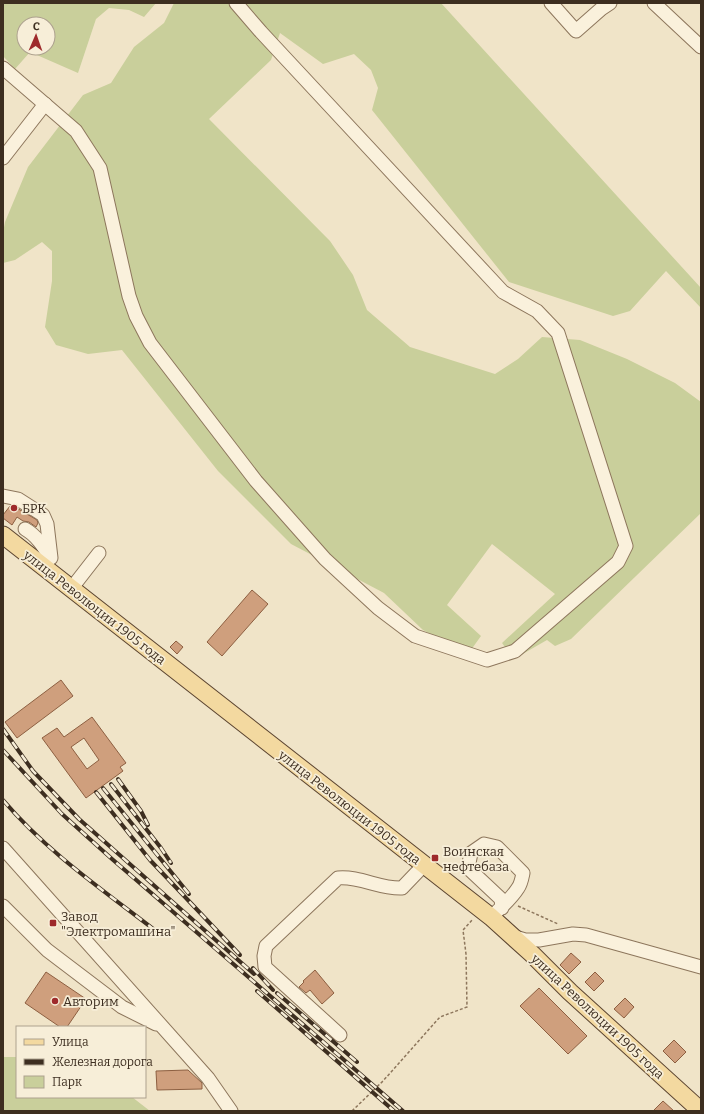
<svg xmlns="http://www.w3.org/2000/svg" width="704" height="1114" font-family="Bitter,serif">
	<rect width="100%" height="100%" fill="#f0e4c8"/>
	<g fill="#c9cf9b" fill-rule="evenodd">
		<path d="M3,3H156L144,17L129,10L109,8L96,19L78,73L30,52L15,69L3,56ZM24,24H48V48H24Z"/>
		<polygon points="174,3 441,3 701,288 701,308 666,271 630,311 613,316 509,282 372,110 378,88 371,70 354,54 323,64 280,33 271,60 209,119 330,241 353,275 367,310 410,347 495,374 518,359 542,337 580,340 627,359 675,383 701,402 701,513 571,639 555,646 547,640 514,659 502,643 555,594 492,544 447,605 481,636 468,654 423,630 384,593 291,544 218,471 122,350 88,354 56,345 45,327 52,281 52,251 42,242 15,260 3,263 3,233 5,222 28,167 83,95 111,83 134,47 164,23"/>
		<polygon points="3,1057 17,1057 17,1097 132,1097 150,1111 3,1111"/>
	</g>
	<g fill="#cf9f7d" stroke="#8d5f41" fill-rule="evenodd">
		<polygon points="10,506 15,507 37,520 38,523 36,527 29,522 23,521 17,517 12,525 3,518 3,515"/>
		<polygon points="252,590 268,604 222,656 207,642"/>
		<polygon points="176,641 183,647 177,654 170,647"/>
		<polygon points="61,680 73,696 17,738 5,722"/>
		<path d="M92,717L126,763L120,767L123,771L86,798L42,738L57,728L64,737ZM84,738L99,760L87,769L71,747Z"/>
		<polygon points="571,953 581,962 569,974 560,965"/>
		<polygon points="315,970 334,993 322,1004 310,990 306,993 299,987 304,982 303,981"/>
		<polygon points="46,972 86,999 67,1027 60,1027 25,1003"/>
		<polygon points="595,972 604,981 594,991 585,982"/>
		<polygon points="539,988 587,1036 568,1054 520,1006"/>
		<polygon points="625,998 634,1007 624,1018 614,1009"/>
		<polygon points="674,1040 686,1052 675,1063 663,1051"/>
		<polygon points="188,1070 202,1083 202,1089 157,1090 156,1071"/>
		<polygon points="663,1101 674,1111 653,1111"/>
	</g>
	<g fill="none" stroke-linecap="round" stroke-linejoin="round">
		<g stroke="#8d765c" stroke-width="15">
			<g id="minor">
				<polyline points="551,3 576,31 601,9 610,3"/>
				<polyline points="654,3 701,47"/>
				<polyline points="3,68 76,131 100,168 129,296 136,316 150,343 256,481 325,559 378,608 415,636 487,660 515,651 618,562 626,546 558,333 537,311 503,292 261,32 236,3"/>
				<polyline points="3,158 45,104"/>
				<polyline points="3,496 18,499 43,515 47,524 51,558"/>
				<path d="M25,529C36,535 43,546 50,557"/>
				<polyline points="71,589 99,553"/>
				<polyline points="3,848 208,1078 231,1111"/>
				<polyline points="3,906 47,950 122,1007 156,1024"/>
				<path d="M491,917C501,908 511,899 518,888C521,884 522,878 523,873L497,847L484,844L471,853L468,868L501,899L502,908"/>
				<polyline points="512,936 525,940 539,940 573,934 586,935 701,967"/>
				<path d="M340,1035L265,967L264,956L266,946L338,878C360,876 380,889 402,888L424,865"/>
			</g>
		</g>
		<g stroke="#5b4430" stroke-width="19">
			<polyline id="major" points="3,535 491,917 532,954 570,992 701,1111"/>
		</g>
		<g stroke="#8d765c" stroke-width="1.5" stroke-dasharray="3 2" stroke-linecap="butt">
			<polyline points="518,906 558,924"/>
			<polyline points="352,1111 383,1081 440,1017 467,1007 466,954 463,930 473,919"/>
		</g>
		<use href="#minor" stroke="#faf1dc" stroke-width="13"/>
		<use href="#major" stroke="#f3d9a0" stroke-width="17"/>
		<g stroke="#3d2e20" stroke-width="4">
			<g id="rail">
				<polyline points="3,729 33,771 79,819 254,974"/>
				<polyline points="3,750 62,814 112,859 403,1111"/>
				<polyline points="118,779 141,811 148,825"/>
				<polyline points="111,784 161,848 171,863"/>
				<polyline points="103,788 189,894"/>
				<polyline points="96,792 150,860 240,955"/>
				<path d="M3,800C47,852 103,890 156,931"/>
				<polyline points="253,968 273,990"/>
				<polyline points="257,991 394,1111"/>
				<polyline points="277,993 357,1062"/>
			</g>
		</g>
		<use href="#rail" stroke="#f7eed8" stroke-width="2.5" stroke-dasharray="8" stroke-linecap="butt"/>
	</g>
	<g fill="#9e2a2b" stroke="#f7eed8" stroke-width="1.5">
		<circle cx="14" cy="508" r="4"/>
		<rect x="431" y="854" width="8" height="8" rx="2"/>
		<rect x="49" y="919" width="8" height="8" rx="2"/>
		<circle cx="55" cy="1001" r="4"/>
	</g>
	<g text-anchor="middle" stroke-width="3.5" stroke-linejoin="round" paint-order="stroke">
		<g font-size="13" fill="#3d2e20" stroke="#f7eed8" text-anchor="start">
			<text x="22" y="513">БРК</text>
			<text x="443" y="856">Воинская<tspan x="443" dy="15">нефтебаза</tspan></text>
			<text x="61" y="921">Завод<tspan x="61" dy="15">"Электромашина"</tspan></text>
			<text x="63" y="1006">Авторим</text>
		</g>
		<g font-size="13" fill="#3d2e20" stroke="#f7eed8">
			<text transform="translate(95 607) rotate(38)" y="5">улица Революции 1905 года</text>
			<text transform="translate(350 807) rotate(38)" y="5">улица Революции 1905 года</text>
			<text transform="translate(598 1016) rotate(43)" y="5">улица Революции 1905 года</text>
		</g>
	</g>
	<rect width="704" height="1114" fill="none" stroke="#3d2e20" stroke-width="8"/>
	<rect x="16" y="1026" width="130" height="72" fill="#f7eed8" stroke="#ada18e"/>
	<rect x="24" y="1039" width="20" height="6" fill="#f3d9a0" stroke="#ada18e"/>
	<text x="52" y="1046" font-size="12" fill="#3d2e20">Улица</text>
	<rect x="24" y="1059" width="20" height="6" fill="#3d2e20" stroke="#ada18e"/>
	<text x="52" y="1066" font-size="12" fill="#3d2e20">Железная дорога</text>
	<rect x="24" y="1076" width="20" height="12" fill="#c9cf9b" stroke="#ada18e"/>
	<text x="52" y="1086" font-size="12" fill="#3d2e20">Парк</text>
	<g transform="translate(36 36) rotate(2)"><circle r="19" fill="#f7eed8" stroke="#ada18e"/>
	<path d="M0-3L7 15L0 10L-7 15Z" fill="#9e2a2b"/>
	<text y="-6" font-size="11" font-weight="bold" text-anchor="middle" fill="#3d2e20">С</text>
	</g>
</svg>
